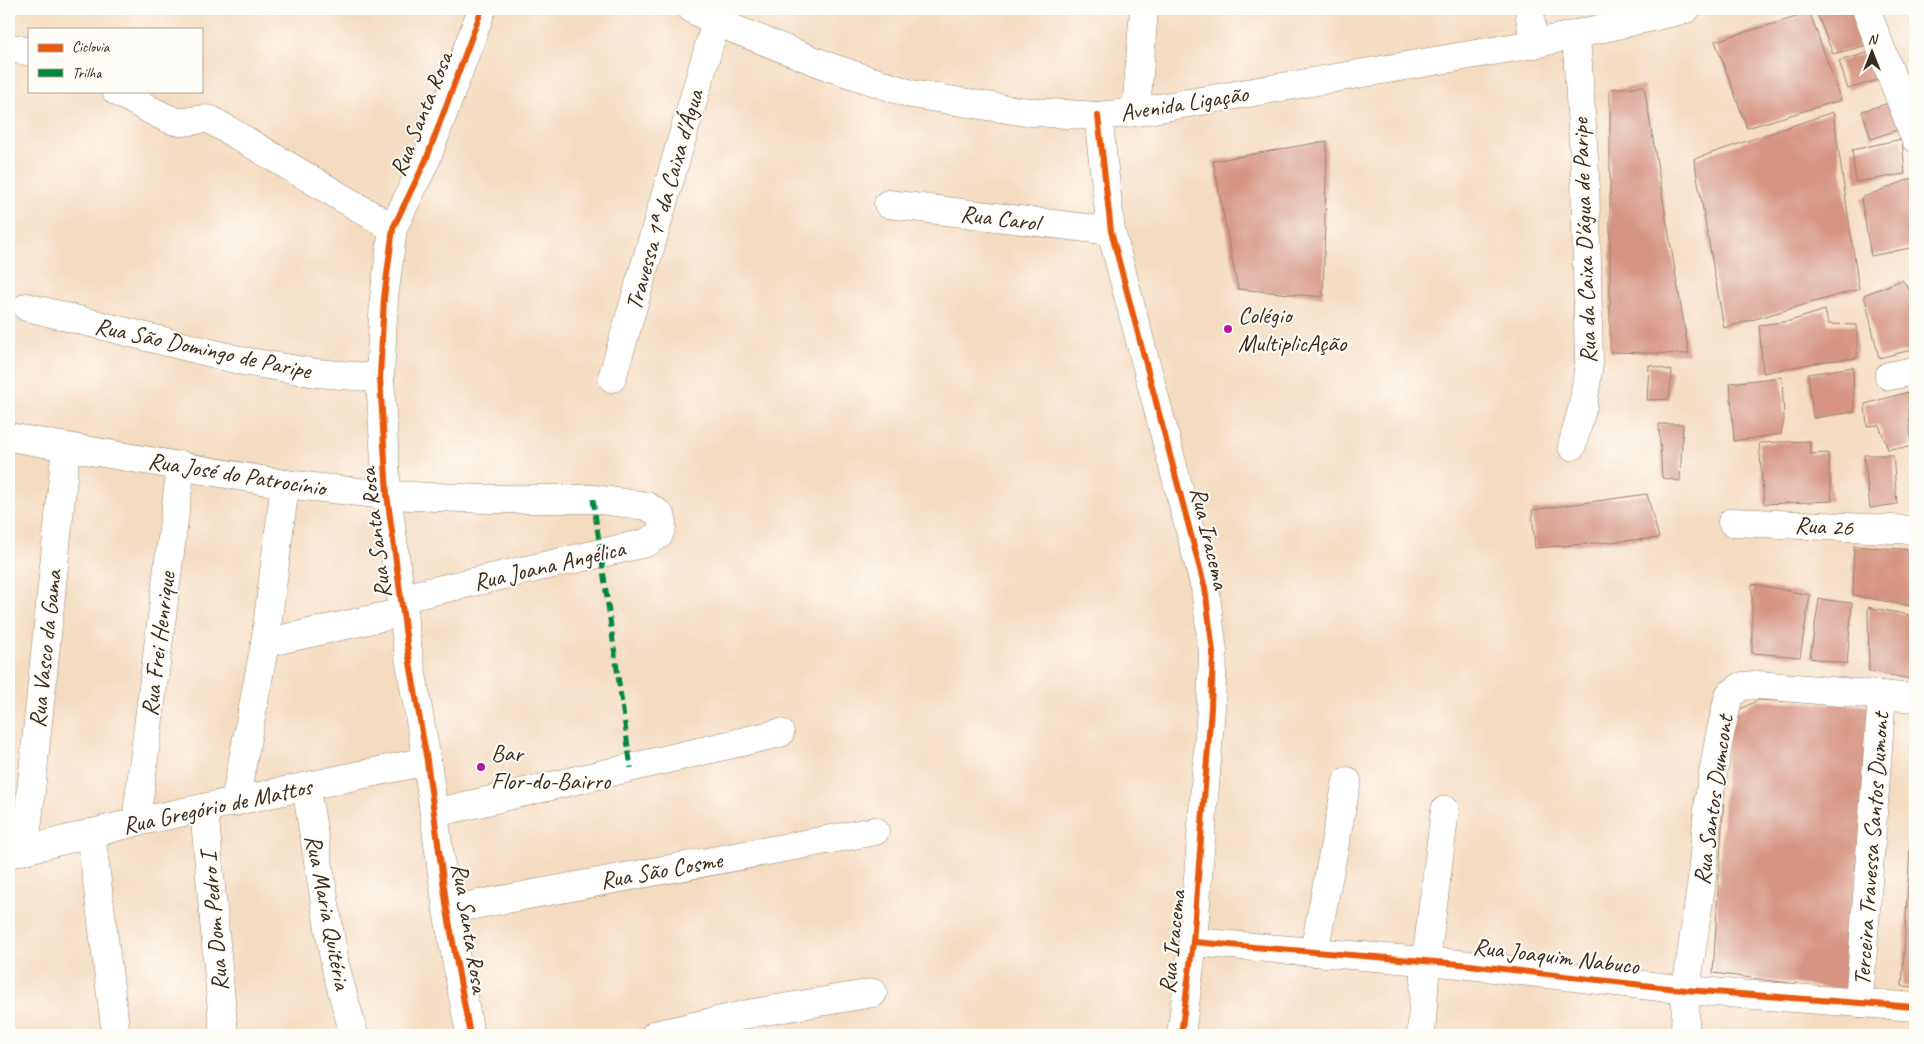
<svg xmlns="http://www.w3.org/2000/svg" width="1924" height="1044" font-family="Caveat,sans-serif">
	<rect width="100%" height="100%" fill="#fdfcf7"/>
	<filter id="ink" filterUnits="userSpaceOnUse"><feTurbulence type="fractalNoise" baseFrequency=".02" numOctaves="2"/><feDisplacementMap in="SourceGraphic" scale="10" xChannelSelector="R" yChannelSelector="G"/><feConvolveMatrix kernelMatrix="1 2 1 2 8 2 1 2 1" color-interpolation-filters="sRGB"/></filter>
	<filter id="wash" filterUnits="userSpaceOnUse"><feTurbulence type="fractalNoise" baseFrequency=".0096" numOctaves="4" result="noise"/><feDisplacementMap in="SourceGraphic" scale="20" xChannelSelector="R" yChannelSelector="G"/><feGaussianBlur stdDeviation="1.12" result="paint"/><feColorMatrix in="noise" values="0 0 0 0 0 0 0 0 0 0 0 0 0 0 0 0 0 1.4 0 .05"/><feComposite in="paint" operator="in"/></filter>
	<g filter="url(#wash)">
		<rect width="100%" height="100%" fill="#f5dcc0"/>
		<g id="blocks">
			<g fill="#d59582">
				<polygon points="1815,9 1863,9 1876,43 1833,54"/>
				<polygon points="1810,13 1841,100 1747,128 1715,41"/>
				<polygon points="1878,50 1887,77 1848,89 1839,61"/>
				<polygon points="1644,86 1689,354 1610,352 1610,89"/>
				<polygon points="1896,101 1902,128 1871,139 1862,111"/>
				<polygon points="1833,112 1859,289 1724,328 1694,159"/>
				<polygon points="1902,139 1905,174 1856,182 1852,150"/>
				<polygon points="1327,141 1323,297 1238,289 1213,161"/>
				<polygon points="1915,177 1915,247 1871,256 1861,198"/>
				<polygon points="1902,280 1915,296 1915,349 1879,358 1864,295"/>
				<polygon points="1825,310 1828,324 1857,325 1857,358 1826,361 1763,373 1759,325 1790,321"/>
				<polygon points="1649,365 1672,371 1669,399 1647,400"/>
				<polygon points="1853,367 1854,412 1813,418 1808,374"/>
				<polygon points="1782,377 1784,420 1781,434 1734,441 1730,383"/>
				<polygon points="1908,392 1911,447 1888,449 1879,425 1867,426 1865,404"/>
				<polygon points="1659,424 1683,424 1680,481 1662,478"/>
				<polygon points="1810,441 1810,454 1828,453 1832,501 1764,504 1759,443"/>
				<polygon points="1864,455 1893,455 1897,504 1870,508"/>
				<polygon points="1647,494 1659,538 1535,548 1532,510"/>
				<polygon points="1854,546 1915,550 1915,607 1853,595"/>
				<polygon points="1752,584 1810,595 1800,657 1752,653"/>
				<polygon points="1819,599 1852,603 1847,664 1810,658"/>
				<polygon points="1868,607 1915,616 1915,680 1869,671"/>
				<polygon points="1758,700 1876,706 1857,992 1713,973 1729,715"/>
				<polygon points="1914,778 1915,778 1915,987 1902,986"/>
			</g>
		</g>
	</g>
	<g filter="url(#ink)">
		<use href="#blocks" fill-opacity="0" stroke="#98836f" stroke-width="1"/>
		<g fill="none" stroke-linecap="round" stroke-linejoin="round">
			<g stroke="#98836f" stroke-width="29">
				<g id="minor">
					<polyline points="1529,9 1534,44"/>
					<polyline points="1866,9 1915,138"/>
					<polyline points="9,47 29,52"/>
					<path d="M116,91C130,98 166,121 180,122C191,123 199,117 211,120L393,228"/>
					<polyline points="1136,112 1144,9"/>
					<polyline points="1098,116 1111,231 1205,588 1213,652 1211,708 1193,942 1181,1035"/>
					<polyline points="888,204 1111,231"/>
					<polyline points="27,307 243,361 316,373 380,378"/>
					<polyline points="1889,376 1915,371"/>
					<polyline points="612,378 716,22"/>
					<polyline points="9,437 285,484 387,495 486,499 593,499 647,506 658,513 662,518 662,527 659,535 646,543 402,598"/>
					<polyline points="1572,446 1583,406 1589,364 1585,173 1576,35"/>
					<polyline points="1732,522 1915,530"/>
					<polyline points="265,643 404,612"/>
					<polyline points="306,787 335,965 354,1035"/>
					<polyline points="235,802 265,643 285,484"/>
					<polyline points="204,808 224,1035"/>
					<polyline points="435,813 780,733"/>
					<polyline points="136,822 181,465"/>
					<polyline points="91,833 116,1035"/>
					<polyline points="25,850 66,448"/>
					<polyline points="9,854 136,822 427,761"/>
					<polyline points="447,910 875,831"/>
					<polyline points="1193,942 1460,964 1686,990 1915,1007"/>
					<polyline points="1314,952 1347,781"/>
					<polyline points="1859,1003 1882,695"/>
					<polyline points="470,1035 447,910 427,761 408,651 387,495 380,378 384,298 393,228 426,160 482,9"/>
					<polyline points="655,1035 753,1013 873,993"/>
					<polyline points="1421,1035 1426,961 1445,810"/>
					<polyline points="1685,1035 1686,990 1701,887 1709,798 1719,739 1729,695 1742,686 1758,685 1915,698"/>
				</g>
			</g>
			<g stroke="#98836f" stroke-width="29">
				<polyline id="major" points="692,9 716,22 830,67 911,94 1019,111 1098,116 1136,112 1534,44 1686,9"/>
			</g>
			<use href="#minor" stroke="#fff" stroke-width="28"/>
			<use href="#major" stroke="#fff" stroke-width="28"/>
			<polyline stroke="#00873e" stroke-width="5" stroke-dasharray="10 5" stroke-linecap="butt" points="593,499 631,768"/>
			<g stroke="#fdfcf7" stroke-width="9">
				<g id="cycleway">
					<polyline points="1098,116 1111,231 1205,588 1213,652 1211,708 1193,942 1181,1035"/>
					<polyline points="1193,942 1460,964 1686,990 1915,1007"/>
					<polyline points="470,1035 447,910 427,761 408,651 387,495 380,378 384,298 393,228 426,160 482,9"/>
				</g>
			</g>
			<use href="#cycleway" stroke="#e8590c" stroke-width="6"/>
		</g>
	</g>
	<g fill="#b5179e" stroke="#fdfcf7" stroke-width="2">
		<circle cx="1228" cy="329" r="5"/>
		<circle cx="481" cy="767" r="5"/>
	</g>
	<g text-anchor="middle" stroke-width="4" stroke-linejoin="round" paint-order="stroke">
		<g font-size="24" fill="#3b2a1e" stroke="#fdfcf7">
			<text transform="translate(1184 103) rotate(-9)" y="8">Avenida Ligação</text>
			<text transform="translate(421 114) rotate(-68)" y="8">Rua Santa Rosa</text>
			<text transform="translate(664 200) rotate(-74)" y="8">Travessa 1ª da Caixa d'Água</text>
			<text transform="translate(1000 218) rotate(7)" y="8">Rua Carol</text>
			<text transform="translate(1584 241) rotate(-92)" y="8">Rua da Caixa D'água de Paripe</text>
			<text transform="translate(203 348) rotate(12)" y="8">Rua São Domingo de Paripe</text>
			<text transform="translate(237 474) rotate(9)" y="8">Rua José do Patrocínio</text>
			<text transform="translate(1824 526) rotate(3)" y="8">Rua 26</text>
			<text transform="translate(375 533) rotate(-97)" y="8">Rua Santa Rosa</text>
			<text transform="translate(1210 538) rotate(77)" y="8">Rua Iracema</text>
			<text transform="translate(549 565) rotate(-13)" y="8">Rua Joana Angélica</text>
			<text transform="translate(158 644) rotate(-83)" y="8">Rua Frei Henrique</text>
			<text transform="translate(45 649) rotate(-84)" y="8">Rua Vasco da Gama</text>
			<text transform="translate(1713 800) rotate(-82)" y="8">Rua Santos Dumcont</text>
			<text transform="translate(217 806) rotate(-12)" y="8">Rua Gregório de Mattos</text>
			<text transform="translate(1871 849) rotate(-86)" y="8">Terceira Travessa Santos Dumont</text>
			<text transform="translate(661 870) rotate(-10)" y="8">Rua São Cosme</text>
			<text transform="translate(328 912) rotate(79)" y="8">Rua Maria Quitéria</text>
			<text transform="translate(214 922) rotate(-95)" y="8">Rua Dom Pedro I</text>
			<text transform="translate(470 928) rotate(81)" y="8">Rua Santa Rosa</text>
			<text transform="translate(1172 942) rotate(-84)" y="8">Rua Iracema</text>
			<text transform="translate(1556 956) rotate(7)" y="8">Rua Joaquim Nabuco</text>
		</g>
		<g font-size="24" fill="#3b2a1e" stroke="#fdfcf7" text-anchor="start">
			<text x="1238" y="323">Colégio<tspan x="1238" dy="28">MultiplicAção</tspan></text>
			<text x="491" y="761">Bar<tspan x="491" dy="28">Flor-do-Bairro</tspan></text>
		</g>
	</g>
	<rect width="1924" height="1044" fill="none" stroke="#fdfcf7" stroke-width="30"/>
	<rect x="28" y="28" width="175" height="65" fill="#fdfcf7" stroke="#afa8a0"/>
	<rect x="38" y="44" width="25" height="8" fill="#e8590c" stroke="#afa8a0"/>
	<text x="72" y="52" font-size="15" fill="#3b2a1e">Ciclovia</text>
	<rect x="38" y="69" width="25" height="8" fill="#00873e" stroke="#afa8a0"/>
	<text x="72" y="78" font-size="15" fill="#3b2a1e">Trilha</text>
	<g transform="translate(1872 52)" stroke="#fdfcf7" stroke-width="4" paint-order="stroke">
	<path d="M0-4L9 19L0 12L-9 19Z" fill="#3b2a1e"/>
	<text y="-8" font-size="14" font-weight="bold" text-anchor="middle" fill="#3b2a1e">N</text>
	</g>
</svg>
